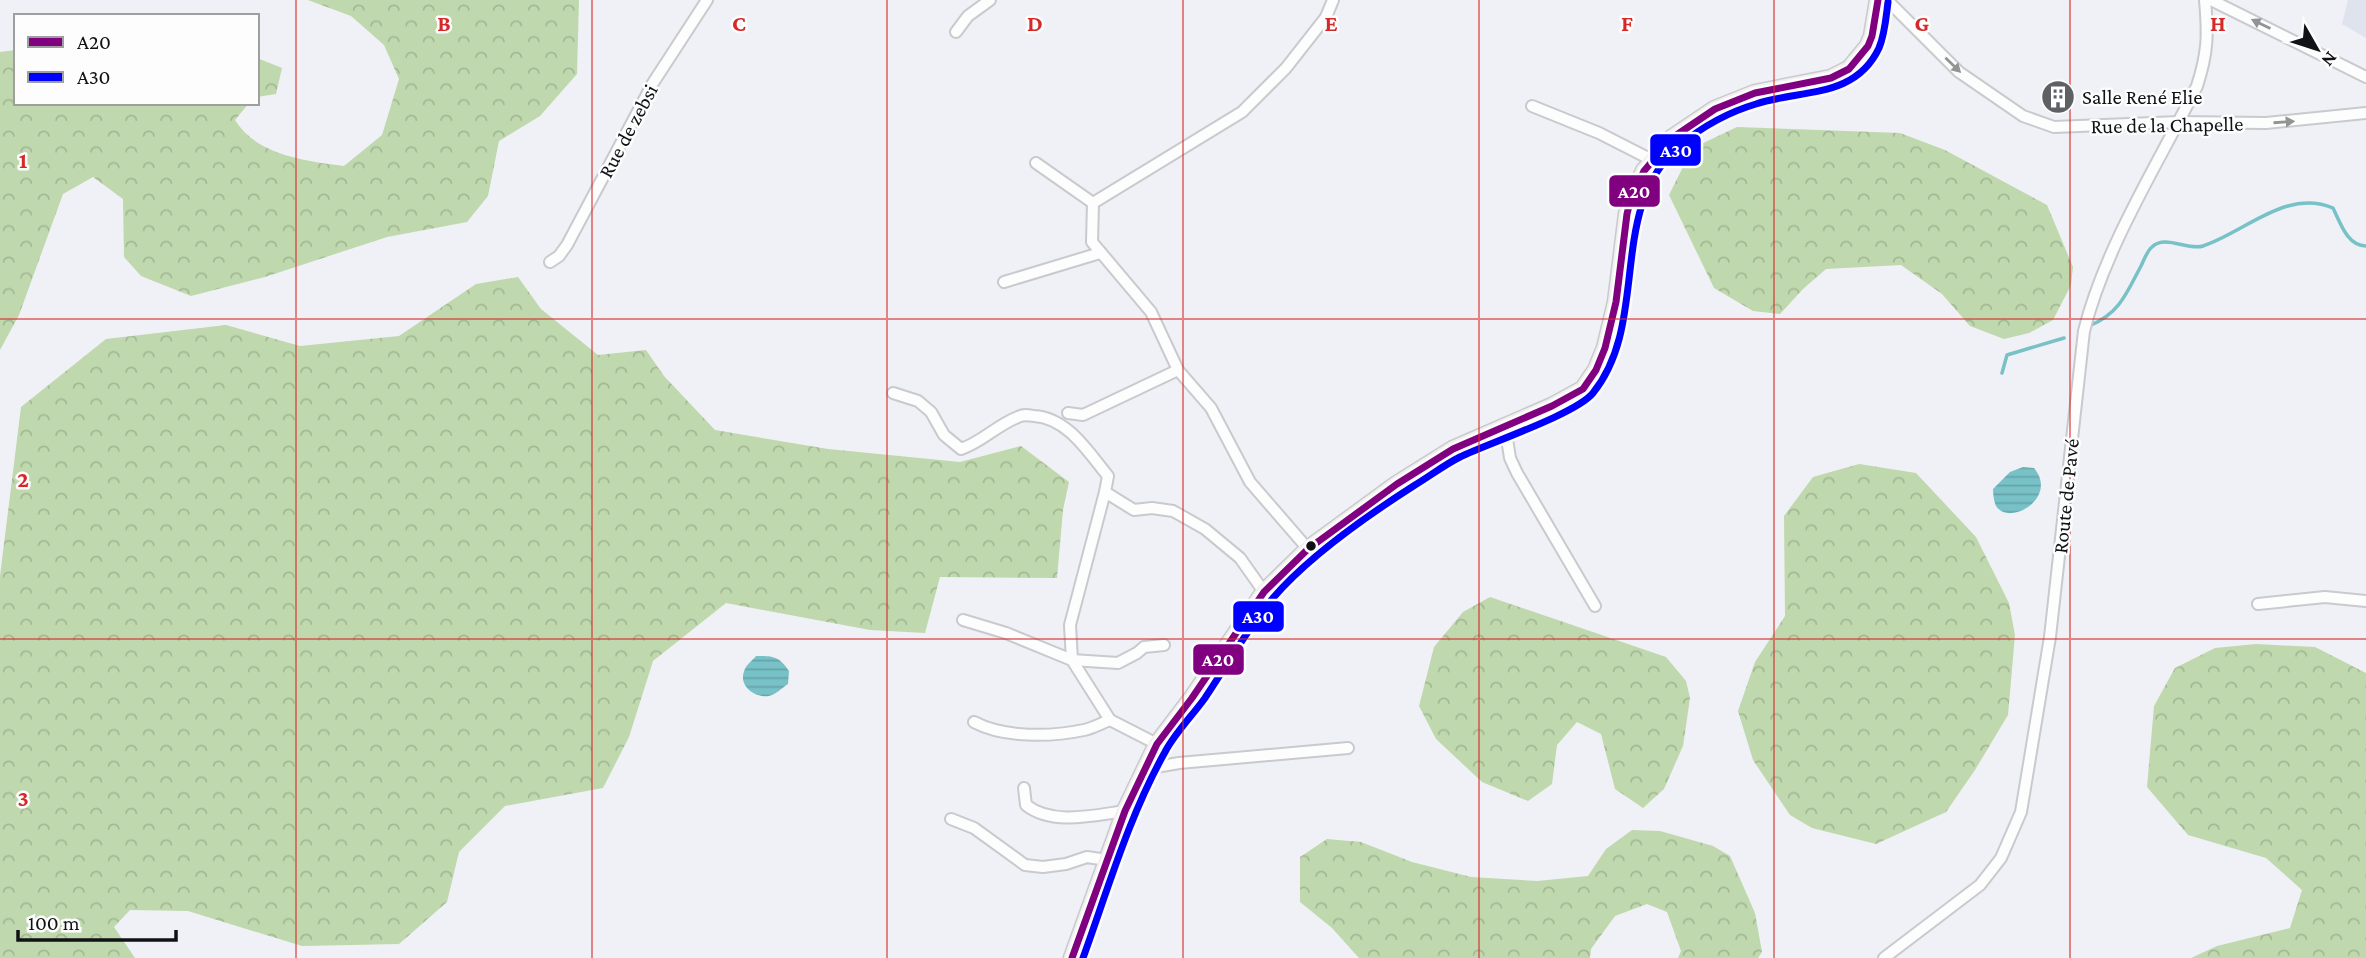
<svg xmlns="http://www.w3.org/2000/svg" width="2366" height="958" font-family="'Crimson Pro',serif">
	<defs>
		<pattern id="forest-crowns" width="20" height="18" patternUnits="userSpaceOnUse" patternTransform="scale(1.75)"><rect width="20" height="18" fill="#bfd8ad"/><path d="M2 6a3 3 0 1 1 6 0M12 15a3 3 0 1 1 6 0" fill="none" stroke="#a3b894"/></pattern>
		<pattern id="water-rules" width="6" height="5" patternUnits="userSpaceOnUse" patternTransform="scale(1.75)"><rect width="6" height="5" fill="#77c1c7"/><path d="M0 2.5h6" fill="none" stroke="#66a5aa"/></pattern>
	</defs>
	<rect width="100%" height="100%" fill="#eff1f6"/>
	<polygon fill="#dee3ed" points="2348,0 2366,0 2366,38 2342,24"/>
	<g fill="url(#forest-crowns)">
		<path d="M308,0H579L577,74L540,116L499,141L488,196L467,222L387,237L265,277L191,296L141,276L124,257L123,199L93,177L63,194L19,315L0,350V52L16,50V103H249L235,120C256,155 306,161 344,166L382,135L399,79L384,45L351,16Z"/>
		<polygon points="257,58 282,68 276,94 257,97"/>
		<polygon points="1737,127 1900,133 1945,150 2047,205 2073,267 2071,285 2053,320 2029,333 2004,339 1970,326 1942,294 1901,265 1826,269 1803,289 1780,314 1753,311 1714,288 1669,195 1684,165 1699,145"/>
		<polygon points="518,277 541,309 598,355 646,350 664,376 715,430 828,449 960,462 1021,446 1069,482 1063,510 1057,578 940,577 925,633 870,630 726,603 653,661 629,737 603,788 505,806 459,852 447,902 399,944 302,946 188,911 130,910 114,927 135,958 0,958 0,576 21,407 106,339 226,325 300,346 399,336 476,284"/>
		<polygon points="1859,464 1916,473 1976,537 2009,603 2015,635 2008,715 1975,770 1946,812 1876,844 1812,828 1790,815 1753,760 1738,711 1755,662 1785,616 1784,516 1813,477"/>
		<polygon points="1490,597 1666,657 1686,681 1690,698 1683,746 1664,789 1643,808 1615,789 1601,734 1577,722 1557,745 1552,784 1528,801 1482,782 1436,739 1419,706 1434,647 1463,612"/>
		<polygon points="2256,644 2315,647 2366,673 2366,958 2191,958 2217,946 2290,928 2302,890 2266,858 2188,835 2147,787 2154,706 2175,668 2215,648"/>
		<polygon points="1632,830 1660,831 1713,846 1730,856 1755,913 1762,952 1758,958 1678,958 1681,951 1667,912 1647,904 1615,916 1591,949 1590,958 1359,958 1332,928 1300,902 1300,857 1327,839 1361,842 1412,862 1471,877 1537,881 1588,876 1606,849"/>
	</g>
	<g fill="url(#water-rules)">
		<path d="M2023,467L2034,468C2059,498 2009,527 1996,506C1994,502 1993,494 1993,489L2010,472Z"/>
		<path d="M756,656C773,656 779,656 789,671L788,684C782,688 775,695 769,696C754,698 737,685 745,669C747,664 753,660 756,656Z"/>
	</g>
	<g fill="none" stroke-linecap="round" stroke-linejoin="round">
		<g stroke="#77c1c7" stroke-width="3.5">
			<path d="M2091,325C2120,313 2127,292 2141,266C2144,260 2147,251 2152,247C2165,234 2188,251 2203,246C2245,232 2287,188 2333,208C2340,222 2347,246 2366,246"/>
			<polyline points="2002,373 2007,355 2064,338"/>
		</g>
		<g stroke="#c8cacd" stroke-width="14">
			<g id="street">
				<polyline points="1887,0 1959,72 2023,116 2054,127 2179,122 2266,123 2366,113"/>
				<polyline points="2211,0 2366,77"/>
				<polyline points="956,32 968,16 990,0"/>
				<polyline points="1532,106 1599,133 1652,160"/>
				<polyline points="1036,163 1093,203 1242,112 1286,68 1326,17 1333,0"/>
				<polyline points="1093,203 1092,242 1151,312 1178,370 1211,408 1250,482 1308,549"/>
				<polyline points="550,262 559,256 567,245 653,83 707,0"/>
				<polyline points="1004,282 1100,253"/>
				<path d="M893,393L918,401L931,412L944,435L961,449C982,442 997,425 1018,417C1023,414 1028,415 1034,416C1068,418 1088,452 1108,476L1105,492L1070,625L1072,660L1110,720L1157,744"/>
				<polyline points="1068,413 1083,415 1178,370"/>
				<polyline points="1505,426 1510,458 1517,473 1595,606"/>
				<polyline points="1105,492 1134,510 1152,508 1173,511 1205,529 1240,558 1264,592"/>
				<polyline points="2258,604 2325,597 2366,601"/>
				<polyline points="963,620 1006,633 1072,660 1118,663 1137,653 1144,647 1164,645"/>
				<path d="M974,722C1004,738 1051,737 1084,730C1093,728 1102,723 1110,720"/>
				<polyline points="1144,769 1179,763 1348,748"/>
				<path d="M1024,788L1026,805C1052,826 1095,815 1125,811"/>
				<polyline points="951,819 974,828 1025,865 1043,867 1066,864 1087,857 1107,860"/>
				<path d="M1884,958L1980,885L2001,858L2021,812L2050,637L2084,331C2105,247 2158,164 2197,86C2208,52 2208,35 2205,0"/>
			</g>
		</g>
		<g stroke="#c8cacd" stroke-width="19">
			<polyline id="secondary" points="1072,958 1125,811 1157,744 1192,698 1264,592 1308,549 1397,484 1453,449 1552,406 1583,389 1596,370 1605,348 1616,302 1627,214 1631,198 1644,171 1672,138 1715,109 1755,93 1831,78 1849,69 1868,46 1872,36 1878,0"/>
		</g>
		<use href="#street" stroke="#fdfdfe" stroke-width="10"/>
		<use href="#secondary" stroke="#f2f0ee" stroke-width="16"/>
		<g stroke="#fdfdfd" stroke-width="12">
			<polyline id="bus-1" points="1072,958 1125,811 1157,744 1192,698 1264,592 1308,549 1397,484 1453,449 1552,406 1583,389 1596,370 1605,348 1616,302 1627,214 1631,198 1644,171 1672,138 1715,109 1755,93 1831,78 1849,69 1868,46 1872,36 1878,0"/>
		</g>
		<g stroke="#fdfdfd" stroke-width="12">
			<path id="bus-2" d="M1083,958C1108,889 1129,816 1165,752C1175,733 1192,716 1205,698C1226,667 1249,626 1273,598C1309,556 1368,515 1415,485C1430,476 1444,465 1460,457C1489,443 1576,414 1593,393C1651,321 1606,209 1680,145C1702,127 1729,112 1756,104C1801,89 1855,99 1879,48C1885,34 1886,17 1888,2"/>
		</g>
		<use href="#bus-1" stroke="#800080" stroke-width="7"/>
		<use href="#bus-2" stroke="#00f" stroke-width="7"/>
	</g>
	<defs><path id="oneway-solid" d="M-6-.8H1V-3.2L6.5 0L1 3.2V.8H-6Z" transform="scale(1.75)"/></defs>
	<g fill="#939395">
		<use href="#oneway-solid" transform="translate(2261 24) rotate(-154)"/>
		<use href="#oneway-solid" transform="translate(1953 65) rotate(44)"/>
		<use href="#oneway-solid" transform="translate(2284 122) rotate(-4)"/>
	</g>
	<path fill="none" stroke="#d62828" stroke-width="2" stroke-opacity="0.55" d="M296,0V958M592,0V958M887,0V958M1183,0V958M1479,0V958M1774,0V958M2070,0V958M0,319H2366M0,639H2366"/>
	<defs>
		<g id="building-disc" transform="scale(1.75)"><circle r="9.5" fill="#5f6064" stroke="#fdfdfd"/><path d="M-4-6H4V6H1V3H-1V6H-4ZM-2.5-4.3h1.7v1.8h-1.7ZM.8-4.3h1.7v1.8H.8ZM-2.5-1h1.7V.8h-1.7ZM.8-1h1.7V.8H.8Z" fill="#fff"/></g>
	</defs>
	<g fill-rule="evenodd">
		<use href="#building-disc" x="2058" y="97"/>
	</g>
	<circle fill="#111215" stroke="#fdfdfd" stroke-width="2.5" cx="1311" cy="546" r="6"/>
	<g text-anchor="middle" stroke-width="5" stroke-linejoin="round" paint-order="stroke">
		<g font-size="21" fill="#111215" stroke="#fdfdfd" text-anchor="start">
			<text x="2082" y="104">Salle René Elie</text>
		</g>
		<g font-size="21" fill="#111215" stroke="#fdfdfd">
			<text transform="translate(2167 125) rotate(-1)" y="7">Rue de la Chapelle</text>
			<text transform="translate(628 131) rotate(-62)" y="7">Rue de zebsi</text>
			<text transform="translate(2066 496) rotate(-84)" y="7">Route de Pavé</text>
		</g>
	</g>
	<g font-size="23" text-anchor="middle" font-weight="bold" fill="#d62828" stroke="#fdfdfd" stroke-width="5" stroke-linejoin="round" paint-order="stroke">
		<text x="444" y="31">B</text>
		<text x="739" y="31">C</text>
		<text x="1035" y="31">D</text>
		<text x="1331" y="31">E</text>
		<text x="1627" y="31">F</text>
		<text x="1922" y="31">G</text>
		<text x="2218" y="31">H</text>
		<text x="23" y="168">1</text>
		<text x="23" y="487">2</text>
		<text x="23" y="806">3</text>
	</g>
	<g stroke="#fdfdfd" stroke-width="2.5">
		<rect x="1649" y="133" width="53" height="34" rx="7" fill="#00f"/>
		<rect x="1608" y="174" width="53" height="34" rx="7" fill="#800080"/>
		<rect x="1232" y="600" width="53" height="33" rx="7" fill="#00f"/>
		<rect x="1192" y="643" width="53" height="33" rx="7" fill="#800080"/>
	</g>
	<g font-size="19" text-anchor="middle" font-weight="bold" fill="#fff">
		<text x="1676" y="157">A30</text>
		<text x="1634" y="198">A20</text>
		<text x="1258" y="623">A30</text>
		<text x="1218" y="666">A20</text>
	</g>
	<rect x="14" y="14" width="245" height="91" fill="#fdfdfd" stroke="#9f9fa0" stroke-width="2"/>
	<rect x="28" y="37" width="35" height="10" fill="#800080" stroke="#9f9fa0" stroke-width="2"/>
	<text x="77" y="49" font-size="21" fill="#111215">A20</text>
	<rect x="28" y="72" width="35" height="10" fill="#0000ff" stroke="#9f9fa0" stroke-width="2"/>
	<text x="77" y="84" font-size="21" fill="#111215">A30</text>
	<g transform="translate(2317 49) rotate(129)" stroke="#fdfdfd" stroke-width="5" paint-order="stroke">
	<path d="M0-5L12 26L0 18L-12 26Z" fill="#111215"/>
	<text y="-10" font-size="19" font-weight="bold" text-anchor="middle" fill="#111215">N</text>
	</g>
	<path d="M18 930v10h158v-10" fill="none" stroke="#111215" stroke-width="3.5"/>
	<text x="28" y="930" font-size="21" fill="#111215" stroke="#fdfdfd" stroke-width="5" paint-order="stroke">100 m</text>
</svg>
